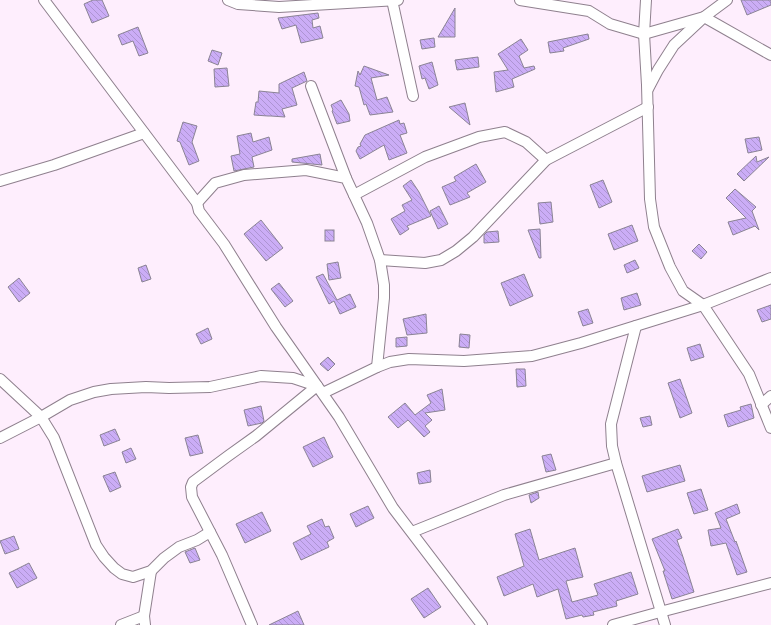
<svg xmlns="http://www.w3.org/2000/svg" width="771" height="625" font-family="'PT Sans',sans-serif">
	<defs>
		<pattern id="building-back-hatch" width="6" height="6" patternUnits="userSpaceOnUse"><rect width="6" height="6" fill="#cbadf6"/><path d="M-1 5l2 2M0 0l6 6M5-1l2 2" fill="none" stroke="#ad94d2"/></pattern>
	</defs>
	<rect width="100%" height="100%" fill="#feeefd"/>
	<g fill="url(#building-back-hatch)" stroke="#8a8394">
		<polygon points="93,0 102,0 109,16 92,23 84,4"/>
		<polygon points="741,0 771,0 771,5 747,15"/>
		<polygon points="455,8 455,37 438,37"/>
		<polygon points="318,13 319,18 312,20 313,28 320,26 323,38 301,43 296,25 282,29 278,18"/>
		<polygon points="138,27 148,53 139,56 133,41 122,45 118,35"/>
		<polygon points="588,34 589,39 563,48 564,51 550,53 548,42"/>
		<polygon points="434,38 435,47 422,49 420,40"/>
		<polygon points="521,39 528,50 519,56 524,68 534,66 535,69 512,79 514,87 496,92 494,72 508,70 498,54"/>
		<polygon points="212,50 222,53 218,65 208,61"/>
		<polygon points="478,57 479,67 457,70 455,60"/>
		<polygon points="432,62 438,85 429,89 425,78 422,79 419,66"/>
		<polygon points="364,66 389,75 371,78 377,100 387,97 393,112 370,115 366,104 364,105 359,87 355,86 358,71 360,75"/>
		<polygon points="227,68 229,86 215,87 214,69"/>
		<polygon points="304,72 307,81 292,88 297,105 282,109 285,117 271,116 268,116 254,115 256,102 258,102 259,91 279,93 279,84"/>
		<polygon points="341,100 349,114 350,121 337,124 332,111 333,110 331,105"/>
		<polygon points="465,103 470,125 449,107"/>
		<polygon points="399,120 400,124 404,123 407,133 400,135 407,153 389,160 384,145 360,159 356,151 358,147 361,146 360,144 365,135"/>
		<polygon points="183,122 197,126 192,142 199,161 189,165 180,142 177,141"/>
		<polygon points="251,133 253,142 269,137 272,150 252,157 254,167 234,171 231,156 240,154 237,136"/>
		<polygon points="759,137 762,150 748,153 745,139"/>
		<polygon points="320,154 322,165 292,162 292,159"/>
		<polygon points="756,156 757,162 769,157 744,181 737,174"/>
		<polygon points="476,164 486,182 467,193 470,197 450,205 442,187 456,181 454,177"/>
		<polygon points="411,180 419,192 431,216 407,226 409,229 400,235 391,219 405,211 402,205 412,200 403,186"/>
		<polygon points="603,180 612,202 599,208 590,185"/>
		<polygon points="735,189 756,207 752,211 759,230 755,226 733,235 728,222 746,218 726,198"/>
		<polygon points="551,202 553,222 540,224 538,203"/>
		<polygon points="439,206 448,224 438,229 430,211"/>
		<polygon points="261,220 283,248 266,261 244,234"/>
		<polygon points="632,225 638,241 614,250 608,234"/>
		<polygon points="540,229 541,258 539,258 528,230"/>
		<rect x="325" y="230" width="9" height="11"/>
		<polygon points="498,231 499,242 484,243 484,235 487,232"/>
		<polygon points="699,244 707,252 701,259 692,251"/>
		<polygon points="635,260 639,268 627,273 624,265"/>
		<polygon points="338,262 341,278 329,280 327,264"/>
		<polygon points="146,265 151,279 142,282 138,268"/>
		<polygon points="323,274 337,300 350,294 356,307 340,314 334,301 329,304 316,277"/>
		<polygon points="524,274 533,296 510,306 501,283"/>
		<polygon points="19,278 30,293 19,302 8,287"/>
		<polygon points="279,283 293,301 285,307 271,289"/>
		<polygon points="637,293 641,305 624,310 621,298"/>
		<polygon points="771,305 771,319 762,322 757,310"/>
		<polygon points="588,309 593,323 583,326 578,312"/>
		<polygon points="426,314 427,333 407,335 403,319"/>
		<polygon points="208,328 212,339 201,344 196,334"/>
		<polygon points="460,334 470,335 469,348 459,347"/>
		<polygon points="407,337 407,346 396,347 396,338"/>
		<polygon points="700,344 704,357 691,361 687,348"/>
		<polygon points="328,357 335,364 328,371 320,364"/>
		<polygon points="516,369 525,369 526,386 517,387"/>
		<polygon points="680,379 692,413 680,418 668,383"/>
		<polygon points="442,389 445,410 425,413 432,420 425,426 430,432 424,437 408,420 398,428 388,417 405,403 415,415 431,403 427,395"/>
		<polygon points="751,404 754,418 728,427 724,415 741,410 740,407"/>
		<polygon points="261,406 264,421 262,423 248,426 244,410"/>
		<polygon points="650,416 652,425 643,427 640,418"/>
		<polygon points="115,429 120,440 104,446 100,435"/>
		<polygon points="198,435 203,453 190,456 185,438"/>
		<polygon points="324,437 333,457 313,467 303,447"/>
		<polygon points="131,448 136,459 126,463 122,452"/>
		<polygon points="551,454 556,470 546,472 542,456"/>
		<polygon points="680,465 685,481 647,492 642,476"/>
		<polygon points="430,470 431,482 419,484 417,473"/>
		<polygon points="115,472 121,487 110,492 103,476"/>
		<polygon points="701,489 708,510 694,514 687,493"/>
		<polygon points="538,492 539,498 531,503 529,495"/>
		<polygon points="737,504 740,513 726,519 735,542 736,541 747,572 737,575 726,543 711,546 708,530 721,528 715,513"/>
		<polygon points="368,506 374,518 356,527 350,514"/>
		<polygon points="262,512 271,531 245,543 236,524"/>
		<polygon points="322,519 325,527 329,526 334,538 327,542 329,547 301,560 293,543 311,534 307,526"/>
		<polygon points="530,529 539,560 575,548 583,577 566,581 572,602 598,595 594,584 631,572 638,594 616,601 617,606 593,612 594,615 583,617 582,615 566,619 558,589 537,597 533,584 504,596 497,577 524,566 515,534"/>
		<polygon points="678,529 682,538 677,540 683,557 694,592 672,599 663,571 665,571 652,539"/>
		<polygon points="14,536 19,549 5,554 0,541"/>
		<polygon points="195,548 200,560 190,563 185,552"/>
		<polygon points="29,563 37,578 17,588 9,573"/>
		<polygon points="428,588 441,607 424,618 411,599"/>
		<polygon points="298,611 304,625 269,625"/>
	</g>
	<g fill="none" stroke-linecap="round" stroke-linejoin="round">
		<g stroke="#8f808e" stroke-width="12">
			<g id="street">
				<polyline points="44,0 197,203 199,211 224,244 276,327 339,417 393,508 482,625"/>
				<polyline points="228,0 238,4 279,7 398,0"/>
				<polyline points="392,0 413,96"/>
				<polyline points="520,0 589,11 610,24 644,34 704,17 727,0"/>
				<polyline points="646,0 644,34 647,85 650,199 654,227 670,267 683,291 703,305 749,374 771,428"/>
				<polyline points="311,86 346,178"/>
				<polyline points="648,89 658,70 674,45 704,17 771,55"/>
				<polyline points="0,181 54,165 144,133"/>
				<polyline points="354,195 425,157 479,137 505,132 526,142 546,160"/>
				<polyline points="197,203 215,183 244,175 306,170 346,178 367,223 380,260 384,285 384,298 377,367"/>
				<polyline points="380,260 425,263 441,260 456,251 473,237 546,160 648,107"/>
				<polyline points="636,326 611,424 612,446 616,463 665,625"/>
				<polyline points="0,379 41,417 54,438 96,545 104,557 114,568 122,574 133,577 151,571 164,558 179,547 197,540 210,532"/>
				<polyline points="323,393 377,367 390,362 409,359 464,361 532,356 581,343 703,305 771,278"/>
				<polyline points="761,405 771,396"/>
				<polyline points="0,438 41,417 70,400 94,392 111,389 146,387 169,388 210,387 261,376 293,378 317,386"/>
				<polyline points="412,532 504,495 616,463"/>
				<polyline points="121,625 144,616"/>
				<polyline points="145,625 144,616 151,571"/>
				<polyline points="252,625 222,555 192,497 191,487 193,482 228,456 256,436 317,386"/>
				<polyline points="613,625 660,612 771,583"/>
			</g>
		</g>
		<use href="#street" stroke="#fff" stroke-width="10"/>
	</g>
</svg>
